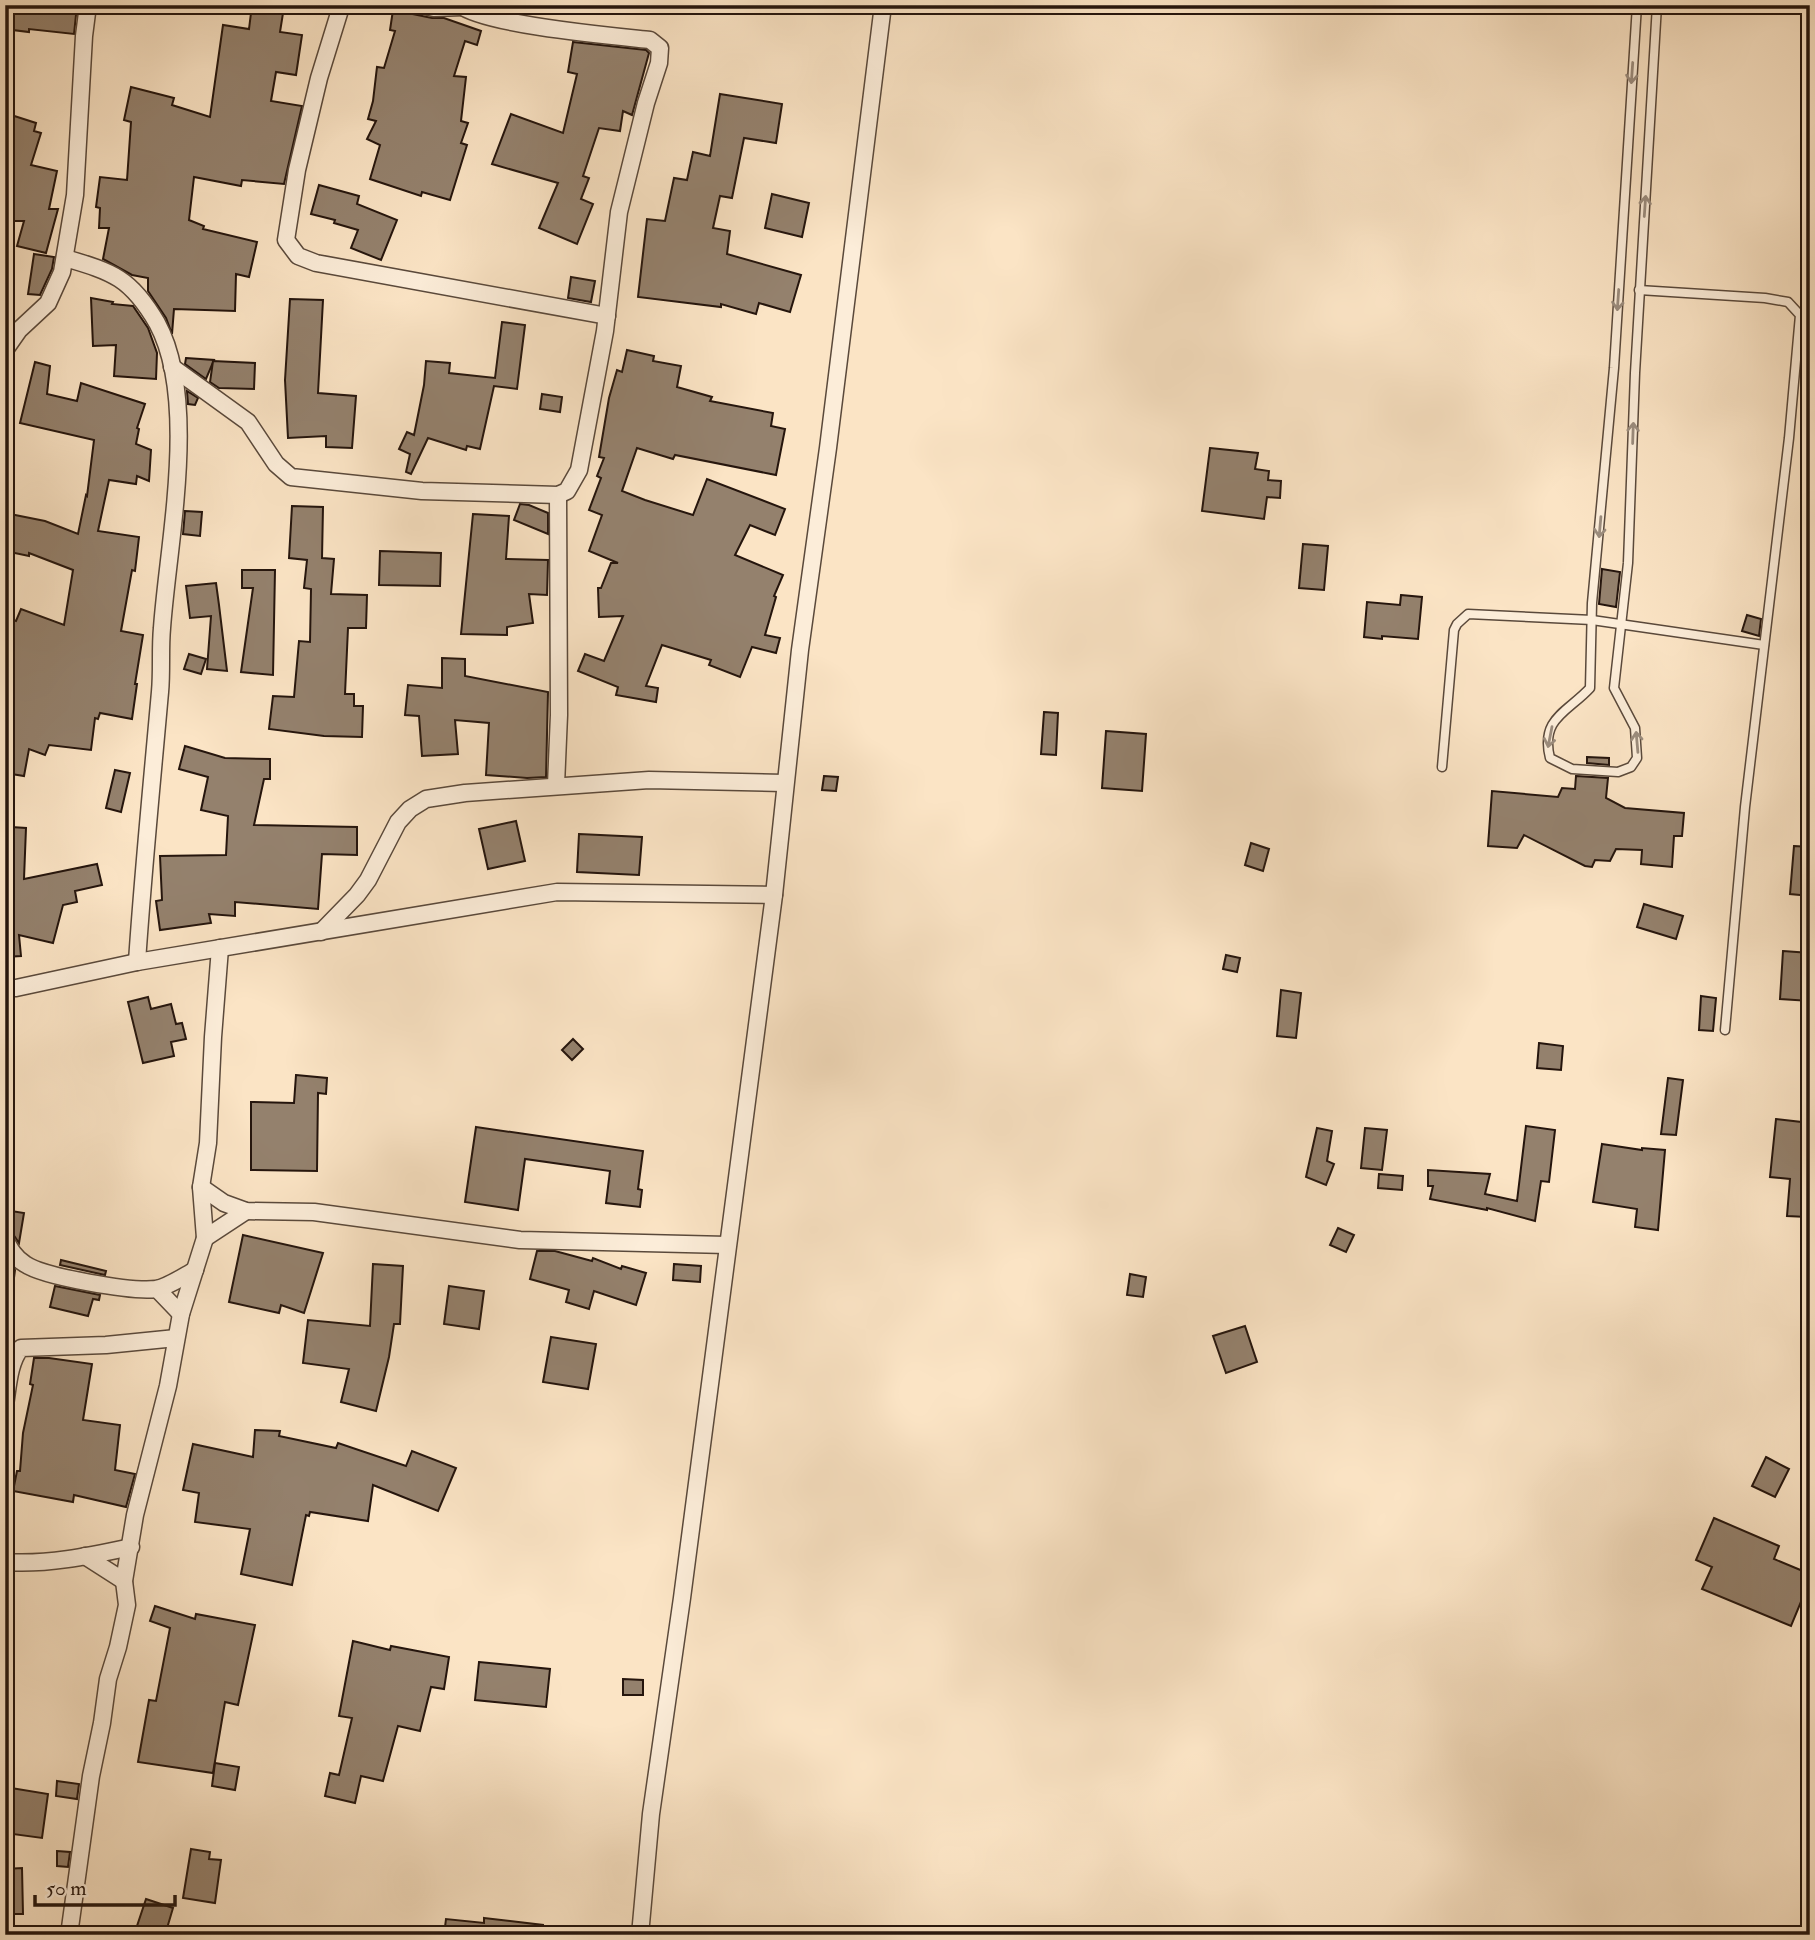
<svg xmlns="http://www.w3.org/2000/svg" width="1815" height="1940" font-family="'IM FELL Double Pica',serif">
	<rect width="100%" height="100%" fill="#fbe4c5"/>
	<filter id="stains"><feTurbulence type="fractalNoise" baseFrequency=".00286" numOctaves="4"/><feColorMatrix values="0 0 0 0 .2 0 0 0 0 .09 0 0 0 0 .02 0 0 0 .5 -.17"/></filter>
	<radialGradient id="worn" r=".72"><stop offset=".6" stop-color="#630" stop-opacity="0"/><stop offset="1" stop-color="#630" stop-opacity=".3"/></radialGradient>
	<g fill="#94816d" stroke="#25150d" stroke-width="2">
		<polygon points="5,5 77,5 74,34 29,29 29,32 5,29"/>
		<polygon points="252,5 284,7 280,32 302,35 296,75 276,72 271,101 302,106 284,184 242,180 241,186 194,177 189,220 204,226 203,229 257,242 249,277 236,274 235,311 174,309 172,334 166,318 148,291 148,278 132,275 103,259 109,228 99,228 100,208 96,207 100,177 127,180 131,122 124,120 131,87 174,98 172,105 210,117 223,25 249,29"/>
		<polygon points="393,10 432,18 444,18 481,31 477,45 465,41 454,76 466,77 461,121 468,123 461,143 467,145 450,200 422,192 421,196 370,179 380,145 367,139 376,121 368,119 373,101 377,67 384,68 395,31 390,30"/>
		<polygon points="573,42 646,50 649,53 632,115 623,111 620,131 599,128 583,176 589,178 581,199 593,204 577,244 539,228 558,183 492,164 511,114 563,133 577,74 568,72"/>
		<polygon points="720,94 782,104 776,143 744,138 732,198 720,196 713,228 730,231 727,254 801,275 790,312 759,303 756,314 721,304 721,307 638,297 647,219 665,221 674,178 687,180 693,152 710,156"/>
		<polygon points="5,113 36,123 34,131 41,133 31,165 57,171 49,209 58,209 46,253 17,246 24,221 11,221 13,189 5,188"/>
		<polygon points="319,185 359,196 357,204 397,220 381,260 351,248 358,230 334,223 335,220 311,214"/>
		<polygon points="772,194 809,203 802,237 765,228"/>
		<polygon points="34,254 54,257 52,269 40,295 28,294"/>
		<polygon points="571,277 595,281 591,302 568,298"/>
		<polygon points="91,298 113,302 112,304 133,306 148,328 157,353 156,379 114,376 116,345 93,346"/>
		<polygon points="290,299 323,300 318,393 356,396 352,448 326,447 326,436 288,438 285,380"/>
		<polygon points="502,322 525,325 517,389 494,386 480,449 467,446 466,450 428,438 411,474 406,472 410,454 399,449 407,432 414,435 424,385 426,361 450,363 449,373 495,378"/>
		<polygon points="627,350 654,356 653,361 681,366 677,387 712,397 710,401 773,413 771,426 785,429 776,475 675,455 673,459 637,448 622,491 645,500 693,515 707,479 785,509 775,535 750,525 735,555 783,575 774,596 776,597 765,635 780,638 776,653 752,647 740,677 709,665 711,660 662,645 646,686 658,688 656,702 616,695 618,687 578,671 585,654 604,661 623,616 599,617 598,588 601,588 611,563 618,563 589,551 602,515 589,510 601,478 597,476 604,458 599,457 609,398 617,370 622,372"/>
		<polygon points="186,358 214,360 206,379 185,364"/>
		<polygon points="213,361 255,363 254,389 219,388 210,382"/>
		<polygon points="35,362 50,366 47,394 77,401 81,383 145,404 137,428 139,429 136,444 151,450 149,481 137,476 136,484 109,480 98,531 139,537 135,571 132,570 121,631 143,635 135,684 137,684 132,719 100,713 98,719 95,718 91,750 49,745 45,755 29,749 24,776 5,773 5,617 16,621 21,609 64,625 73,570 29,553 29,556 5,551 5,513 45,521 78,534 86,495 87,496 94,440 20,423"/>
		<polygon points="187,391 198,398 195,405 188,404"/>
		<polygon points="542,394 562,397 560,412 540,409"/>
		<polygon points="1210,448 1258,453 1255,469 1269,471 1268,480 1281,481 1280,498 1267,497 1264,519 1202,511"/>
		<polygon points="520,504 529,505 548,513 548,534 514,520"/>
		<polygon points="292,506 323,507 322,558 334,559 331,594 367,595 366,628 348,628 345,694 354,694 354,706 363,706 362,737 324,736 269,729 273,696 294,697 299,641 310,642 311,589 304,588 307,560 289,558"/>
		<polygon points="185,511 202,512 200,536 183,534"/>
		<polygon points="473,514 509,516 506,559 548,560 547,595 529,594 533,623 507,627 507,635 461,634"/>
		<polygon points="1303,544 1328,546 1324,590 1299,588"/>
		<polygon points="380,551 441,553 440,586 379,585"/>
		<polygon points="1602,569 1620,572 1616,607 1599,604"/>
		<polygon points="242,570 275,570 273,675 241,672 253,588 242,588"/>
		<polygon points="216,583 219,605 227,671 207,669 211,616 190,618 186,586"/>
		<polygon points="1401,595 1422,597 1418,639 1382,636 1382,639 1364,637 1367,602 1400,605"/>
		<polygon points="1747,615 1761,619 1759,636 1742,631"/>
		<polygon points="189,654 206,659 201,674 184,669"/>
		<polygon points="442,658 465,659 465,676 548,692 546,777 527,778 486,775 489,723 455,720 458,754 422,756 419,716 405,715 408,685 442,688"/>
		<polygon points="1044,712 1058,713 1056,755 1041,754"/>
		<polygon points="1106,731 1146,734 1142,791 1102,788"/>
		<polygon points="185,746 225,758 270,759 270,779 264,779 254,825 357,827 357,855 322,854 318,909 235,902 235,916 209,914 211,923 160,930 156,901 162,900 160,856 226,855 228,816 201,810 208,777 179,769"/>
		<polygon points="1587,757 1609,758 1609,765 1587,763"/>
		<polygon points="115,770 130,773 121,812 106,808"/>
		<polygon points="824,776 838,777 836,791 822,790"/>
		<polygon points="1576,776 1608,778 1606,798 1625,808 1684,813 1682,836 1674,836 1672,867 1641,864 1642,850 1616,849 1610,861 1595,860 1592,867 1585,866 1524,835 1517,848 1488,846 1492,791 1558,797 1562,788 1575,789"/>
		<polygon points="516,821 525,861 488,869 479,829"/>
		<polygon points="11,827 26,828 24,879 97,864 102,885 75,891 77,902 63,905 53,943 19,935 21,956 5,957 5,874 10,874"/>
		<polygon points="579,834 642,837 639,875 577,872"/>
		<polygon points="1251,843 1269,849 1263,871 1245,865"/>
		<polygon points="1794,846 1810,847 1810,896 1790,894"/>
		<polygon points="1644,904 1683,916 1676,939 1637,927"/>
		<polygon points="1783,951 1810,953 1810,1001 1780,999"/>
		<polygon points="1226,955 1240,958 1237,972 1223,969"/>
		<polygon points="1281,990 1301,993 1296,1038 1277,1036"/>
		<polygon points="1701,996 1716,998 1713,1031 1699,1030"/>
		<polygon points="148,997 151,1009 171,1004 176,1024 182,1023 186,1039 171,1042 174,1056 143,1063 128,1002"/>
		<polygon points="573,1039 583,1049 572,1060 562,1050"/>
		<polygon points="1539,1043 1563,1046 1561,1070 1537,1068"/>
		<polygon points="296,1075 327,1078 326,1094 318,1093 317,1171 251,1170 251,1102 294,1103"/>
		<polygon points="1668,1078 1683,1080 1676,1135 1661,1134"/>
		<polygon points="1776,1119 1810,1123 1807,1217 1787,1216 1790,1179 1770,1177"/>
		<polygon points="1526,1126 1555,1130 1549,1182 1541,1181 1535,1221 1487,1208 1487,1210 1430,1199 1433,1186 1428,1186 1428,1170 1490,1174 1485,1194 1517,1201"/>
		<polygon points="476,1127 643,1151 638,1189 642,1190 640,1207 606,1203 610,1171 525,1159 518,1210 465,1202"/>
		<polygon points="1317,1128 1332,1131 1327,1161 1334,1164 1326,1185 1306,1177"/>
		<polygon points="1365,1128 1387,1130 1382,1170 1361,1168"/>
		<polygon points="1602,1144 1642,1150 1642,1148 1665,1150 1658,1230 1635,1227 1637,1209 1593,1202"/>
		<polygon points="1379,1174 1403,1176 1402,1190 1378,1188"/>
		<polygon points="5,1210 24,1213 19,1243 11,1231 5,1229"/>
		<polygon points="1338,1228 1354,1235 1346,1252 1330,1245"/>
		<polygon points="243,1235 323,1253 304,1313 281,1305 279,1313 229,1302"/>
		<polygon points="537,1251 555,1251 592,1261 593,1258 621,1269 622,1266 646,1273 636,1305 594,1291 589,1309 566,1302 569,1290 530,1279"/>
		<polygon points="5,1260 15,1270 14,1278 5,1277"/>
		<polygon points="61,1260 106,1271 105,1275 60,1265"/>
		<polygon points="373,1264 403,1266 400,1324 394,1324 389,1357 376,1411 341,1402 349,1369 303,1363 308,1320 370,1326"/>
		<polygon points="674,1264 701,1266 700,1282 673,1280"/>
		<polygon points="1130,1274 1146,1277 1143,1297 1127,1295"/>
		<polygon points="55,1286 100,1295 99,1300 93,1299 88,1316 50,1307"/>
		<polygon points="449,1286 484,1291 479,1329 444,1324"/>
		<polygon points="1245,1326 1257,1362 1226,1373 1213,1336"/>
		<polygon points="551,1337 596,1344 588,1389 543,1382"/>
		<polygon points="34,1358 49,1358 92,1364 83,1420 120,1425 115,1470 135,1474 126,1507 74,1495 73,1502 13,1491 17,1471 20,1471 23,1433 33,1385 30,1384"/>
		<polygon points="255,1430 280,1431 279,1436 336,1448 338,1443 406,1466 412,1451 456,1468 438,1511 373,1485 368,1521 310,1512 309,1516 306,1515 292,1585 241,1574 250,1529 195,1522 199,1493 183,1490 193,1444 253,1457"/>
		<polygon points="1766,1457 1789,1469 1775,1497 1752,1486"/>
		<polygon points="1714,1518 1779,1546 1774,1559 1810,1574 1810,1580 1791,1626 1702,1589 1712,1567 1696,1560"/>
		<polygon points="155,1606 195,1619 196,1614 255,1625 238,1705 225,1702 213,1773 138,1762 149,1700 156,1701 170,1628 150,1621"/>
		<polygon points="353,1641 390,1650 391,1646 449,1657 444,1689 431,1687 420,1731 398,1726 383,1781 361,1776 355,1803 325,1796 330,1773 339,1775 352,1718 339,1716"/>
		<polygon points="479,1662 550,1669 546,1707 475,1700"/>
		<polygon points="623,1679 643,1680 643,1695 623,1695"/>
		<polygon points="215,1763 239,1767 235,1790 212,1786"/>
		<polygon points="57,1781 79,1784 77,1799 56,1796"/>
		<polygon points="5,1787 48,1794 42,1838 5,1833"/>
		<polygon points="191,1849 210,1852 209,1859 221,1860 215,1903 183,1898"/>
		<polygon points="57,1851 70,1852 68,1867 57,1866"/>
		<polygon points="22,1868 23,1914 5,1914 5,1869"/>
		<polygon points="146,1899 173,1908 165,1935 134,1935"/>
		<polygon points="484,1918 543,1925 542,1935 444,1935 446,1919 484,1923"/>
	</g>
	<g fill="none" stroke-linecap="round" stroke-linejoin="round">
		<g stroke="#5a493b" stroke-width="11">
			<g id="service">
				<path d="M1637,5L1614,368L1592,603L1590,688C1568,712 1540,718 1550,758L1572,769L1618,772L1631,767L1637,758L1635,728L1614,688L1628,563L1635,373L1657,5"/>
				<polyline points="1639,290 1765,298 1788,302 1800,315 1789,438 1745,807 1725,1030"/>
				<polyline points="1442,767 1454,630 1457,624 1468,614 1592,620 1764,645"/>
			</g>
		</g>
		<g stroke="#5a493b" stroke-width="19">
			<g id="minor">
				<polyline points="344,5 340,10 319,78 297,170 286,240 298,256 316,263 607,316"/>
				<polyline points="421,5 434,8 462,7"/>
				<path d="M65,258C113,272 131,278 157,323C199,400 168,543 162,628C160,649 162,671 160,692C152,782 143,872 137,962"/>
				<polyline points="5,350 19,330 48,303 62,272 75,195 84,36 88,5"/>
				<path d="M172,367L248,422L276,464L291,477L422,491L558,495L567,491L579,470L605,331L619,212L646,103L659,63L660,48L650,40C612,36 485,25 460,5"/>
				<polyline points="556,785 559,715 558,495"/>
				<polyline points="321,932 357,895 368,880 398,822 410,809 426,799 465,793 649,780 784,783"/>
				<polyline points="5,988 16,988 137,962 557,892 774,895"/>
				<polyline points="201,1187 224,1203 246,1211 314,1212 520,1240 727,1245"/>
				<polyline points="205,1238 246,1211"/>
				<path d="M5,1239C10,1249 15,1258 25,1264C44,1277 132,1292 156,1289C168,1287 184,1276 195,1270"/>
				<polyline points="157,1289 181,1314"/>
				<path d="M5,1405C8,1387 9,1362 21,1348L106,1345L176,1338"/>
				<polyline points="85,1556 124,1581"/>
				<path d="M5,1562C48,1565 89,1556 131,1547"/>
				<polyline points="69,1935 91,1776 102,1723 108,1679 118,1647 127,1605 124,1581 135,1515 168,1386 181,1314 205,1238 201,1187 208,1143 213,1037 220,948"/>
				<polyline points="640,1935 651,1814 682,1598 774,895 800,650 828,448 883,5"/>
			</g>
		</g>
		<use href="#service" stroke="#fcedd9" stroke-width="8"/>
		<use href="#minor" stroke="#fcedd9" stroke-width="16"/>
	</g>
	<defs><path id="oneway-shaft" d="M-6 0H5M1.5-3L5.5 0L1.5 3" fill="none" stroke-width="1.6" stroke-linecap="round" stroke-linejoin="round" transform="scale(1.75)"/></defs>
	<g stroke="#9b8c7d">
		<use href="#oneway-shaft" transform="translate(1632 73) rotate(94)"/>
		<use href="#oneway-shaft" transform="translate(1645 206) rotate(-86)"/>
		<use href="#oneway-shaft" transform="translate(1618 300) rotate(94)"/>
		<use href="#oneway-shaft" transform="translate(1633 433) rotate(-88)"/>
		<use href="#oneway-shaft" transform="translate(1600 527) rotate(95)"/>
		<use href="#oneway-shaft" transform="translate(1550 737) rotate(101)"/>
		<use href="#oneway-shaft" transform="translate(1637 742) rotate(-95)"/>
	</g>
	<rect width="1815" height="1940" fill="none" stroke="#fbe4c5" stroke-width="28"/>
	<rect x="7" y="7" width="1801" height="1926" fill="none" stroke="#25150d" stroke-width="3.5"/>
	<rect x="14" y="14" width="1787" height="1912" fill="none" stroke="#25150d" stroke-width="2"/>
	<path d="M35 1895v10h140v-10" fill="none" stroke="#25150d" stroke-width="3.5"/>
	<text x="46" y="1895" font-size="21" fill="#25150d" stroke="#fcedd9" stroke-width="5" paint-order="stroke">50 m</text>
	<rect width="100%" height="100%" filter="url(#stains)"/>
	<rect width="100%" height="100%" fill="url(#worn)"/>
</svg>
